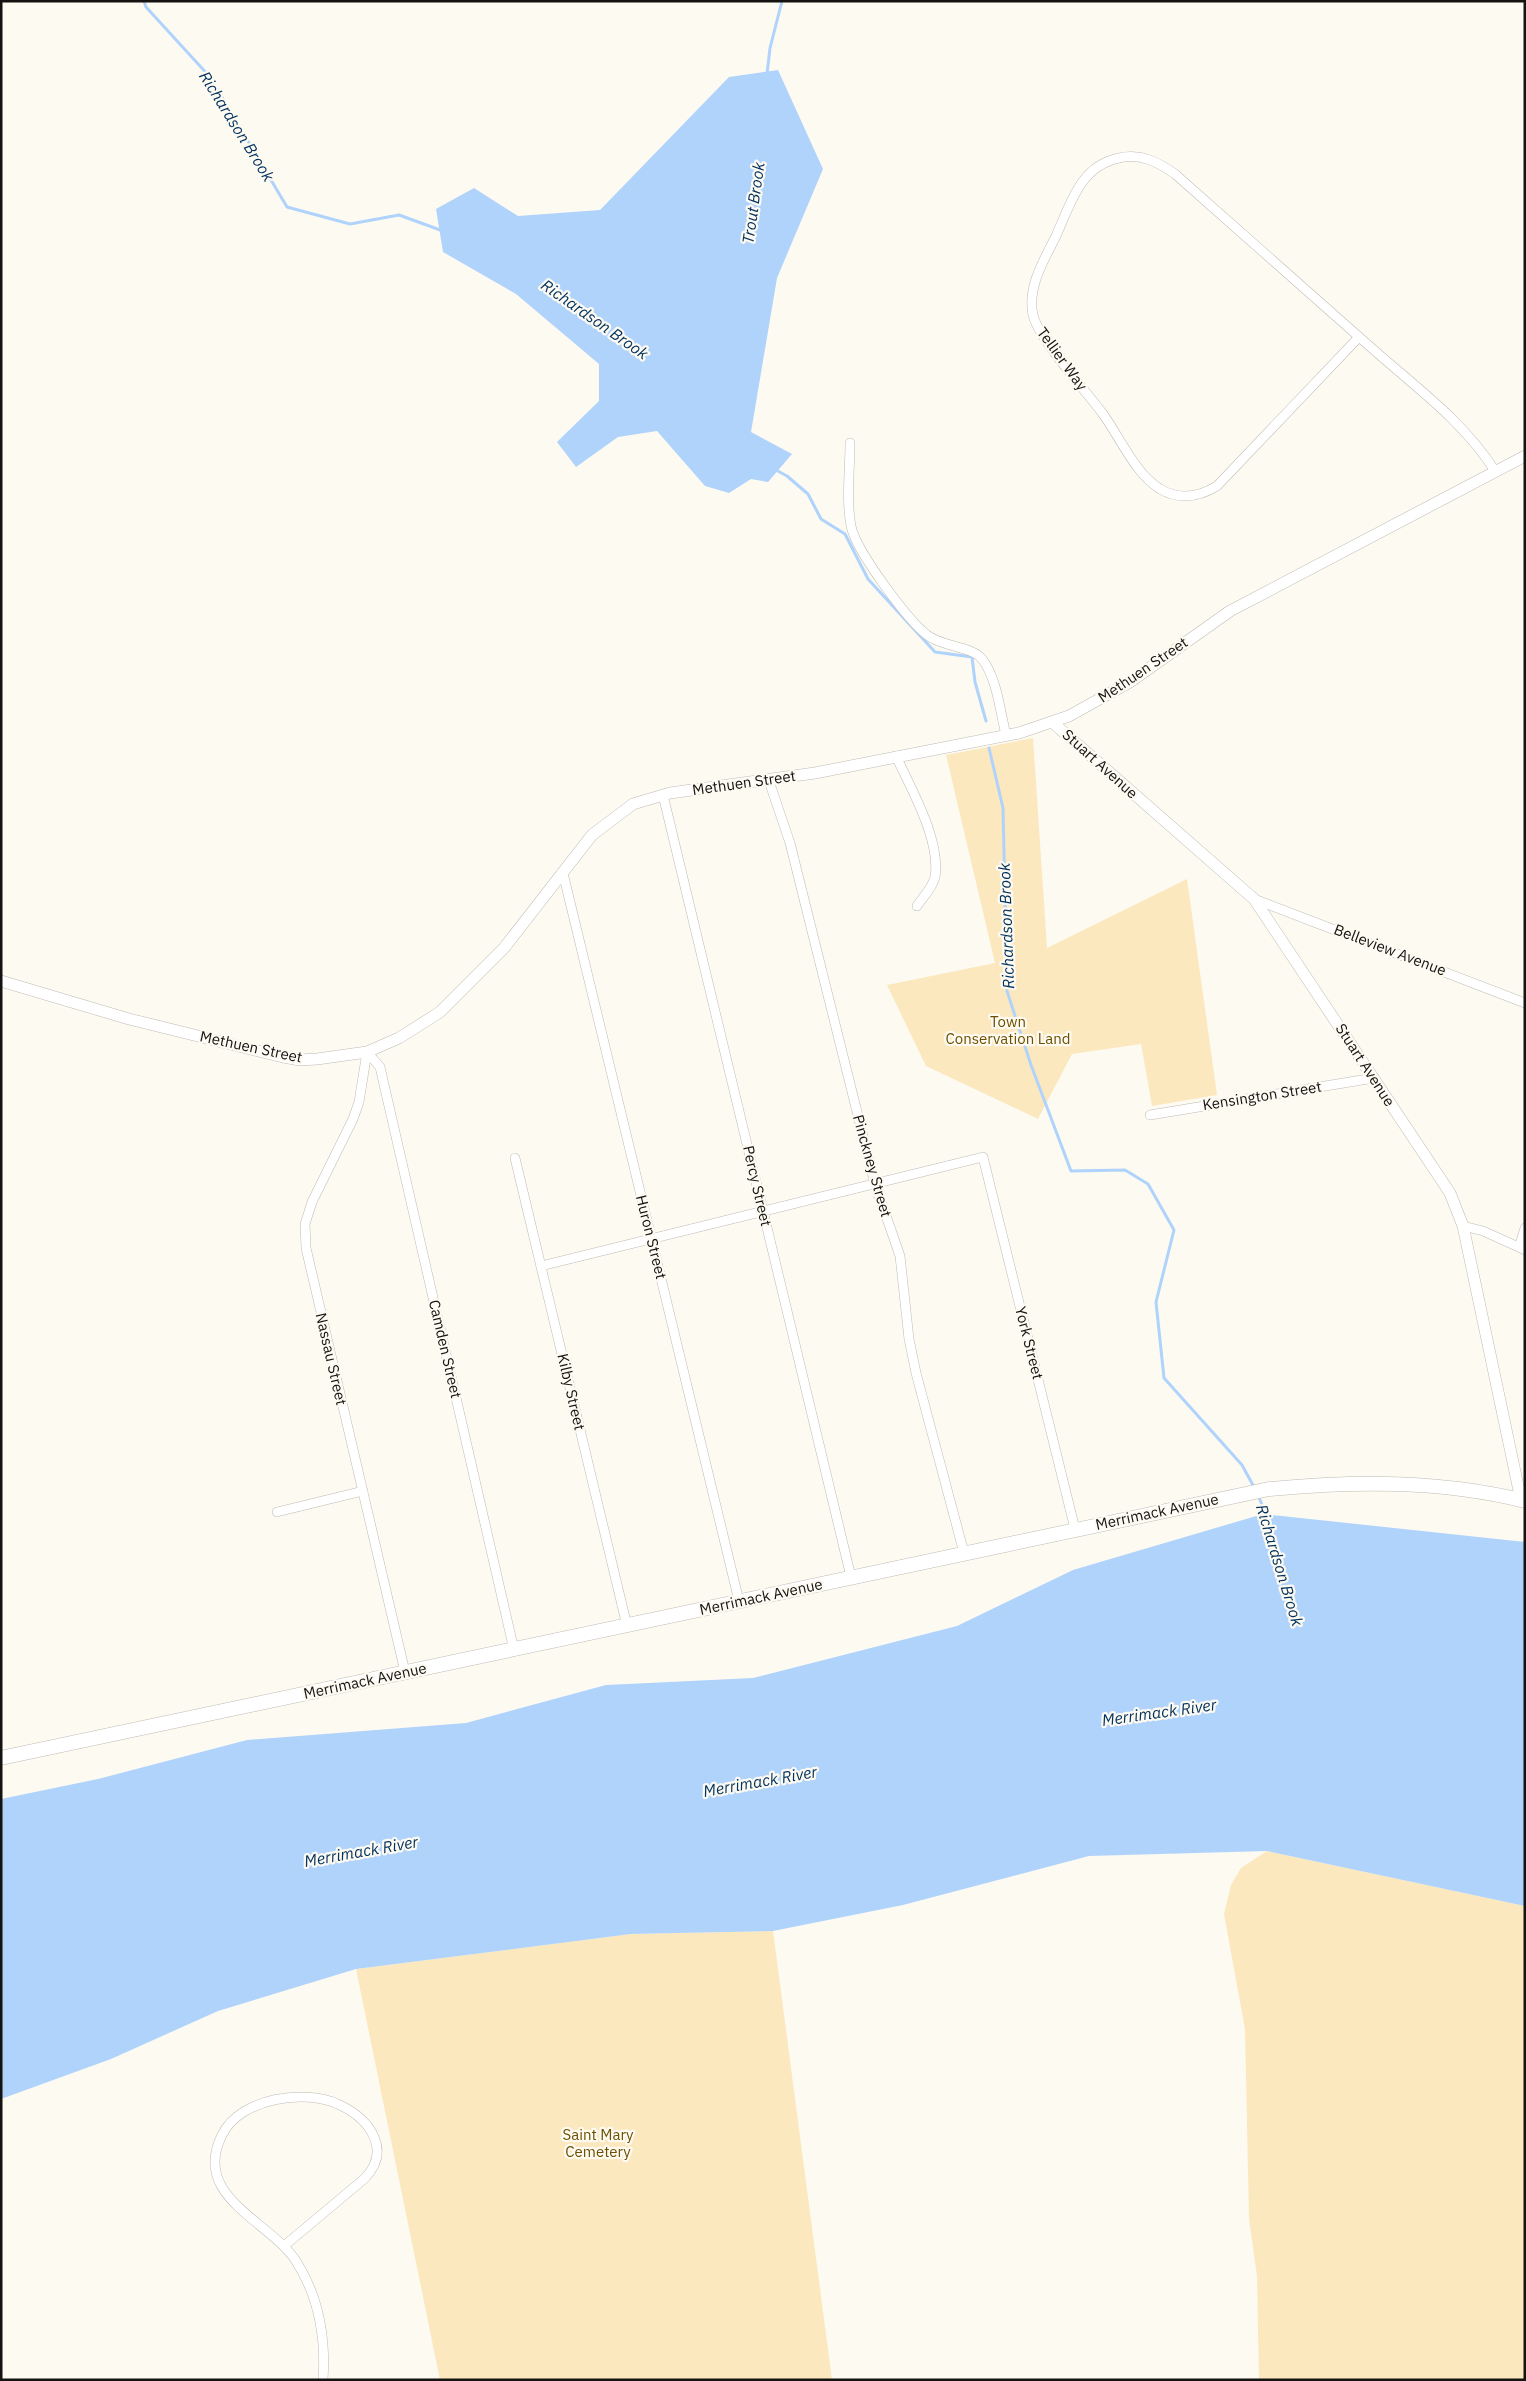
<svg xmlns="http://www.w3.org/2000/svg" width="1526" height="2381" font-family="'IBM Plex Sans',sans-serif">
	<rect width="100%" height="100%" fill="#fdfaf2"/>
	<g fill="#fce8be">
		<polygon points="1033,738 1047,948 1187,879 1217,1095 1152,1106 1141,1044 1072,1054 1038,1119 926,1066 887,985 995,963 946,755"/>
		<polygon points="1267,1851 1525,1906 1525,2380 1259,2380 1257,2276 1249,2219 1245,2029 1224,1914 1231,1885 1241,1868"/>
		<polygon points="773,1931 832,2380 440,2380 356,1969 631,1934"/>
	</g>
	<g fill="#b0d3fb">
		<polygon points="778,70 823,169 777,278 751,432 792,454 768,482 751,479 729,493 705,486 657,431 618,437 576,467 557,442 599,401 599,364 516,294 443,252 436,209 474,188 518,216 600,210 729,77"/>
		<polygon points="1263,1514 1525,1542 1525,1906 1267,1851 1089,1856 903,1905 773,1931 631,1934 356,1969 218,2011 111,2059 1,2099 1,1799 98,1779 247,1740 466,1723 606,1685 753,1678 957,1626 1073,1570"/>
	</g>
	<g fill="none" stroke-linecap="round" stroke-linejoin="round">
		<g stroke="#b0d3fb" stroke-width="3">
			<polyline points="144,1 146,7 210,77 287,207 350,224 399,215 443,231"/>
			<polyline points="767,74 770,48 782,1"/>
			<polyline points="774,469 787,476 808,494 821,519 845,534 868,579 935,652 972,657 975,682 986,721"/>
			<polyline points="989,748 1003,808 1007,991 1031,1065 1071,1171 1125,1170 1148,1184 1174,1230 1156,1302 1164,1378 1242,1465 1254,1487"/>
			<polyline points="1258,1495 1267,1517"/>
		</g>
		<g stroke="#bebbb4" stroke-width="10">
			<g id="street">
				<path d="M1359,337L1217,486C1199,497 1179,500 1160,489C1151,483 1144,476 1138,468C1125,451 1115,431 1103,414C1086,391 1038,338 1033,315C1027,287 1044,260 1056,236C1071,203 1080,166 1119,158C1141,153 1158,162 1175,174C1242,233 1308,292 1375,351C1417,388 1465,423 1495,471"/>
				<path d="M850,443C850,470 846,500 851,526C856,551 907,619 927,635C942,647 972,646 982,659C997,678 1000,711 1006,735"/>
				<path d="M896,756C911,789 941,840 935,877C933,887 923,897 917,906"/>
				<polyline points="769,781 790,843 875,1184 900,1256 909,1339 916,1373 964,1553"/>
				<polyline points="663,795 851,1577"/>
				<polyline points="563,873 739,1601"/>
				<polyline points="1254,899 1525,1003"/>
				<polyline points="367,1052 359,1102 353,1119 312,1202 305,1224 306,1248 405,1672"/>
				<polyline points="367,1052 380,1067 514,1650"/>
				<polyline points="1150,1115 1374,1078"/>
				<polyline points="515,1158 627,1626"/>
				<polyline points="1463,1226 1483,1231 1525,1250"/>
				<polyline points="1519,1247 1525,1228"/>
				<polyline points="541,1266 983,1157 1075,1529"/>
				<polyline points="277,1512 363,1491"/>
				<path d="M284,2246L364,2179C392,2151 371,2120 340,2105C305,2088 240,2098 222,2135C191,2197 269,2220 296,2261C319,2297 326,2337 323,2380"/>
			</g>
		</g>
		<g stroke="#bebbb4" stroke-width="12">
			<g id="secondary">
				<polyline points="1052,722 1254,899 1450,1193 1463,1226 1521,1500"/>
				<polyline points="1,981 129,1019 283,1057 300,1060 317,1059 367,1052 399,1038 440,1012 504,948 592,835 633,804 670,793 815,773 1019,733 1069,716 1130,682 1230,611 1525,456"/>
			</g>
		</g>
		<g stroke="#bebbb4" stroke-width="15">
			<path id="primary" d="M1,1758L1269,1489C1356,1481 1439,1480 1525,1501"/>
		</g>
		<use href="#street" stroke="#fff" stroke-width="9"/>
		<use href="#secondary" stroke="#fff" stroke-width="11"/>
		<use href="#primary" stroke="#fff" stroke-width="14"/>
	</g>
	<g text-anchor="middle" stroke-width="4.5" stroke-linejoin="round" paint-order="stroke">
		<g font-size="15" fill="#141311" stroke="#fdfaf2">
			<text transform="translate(1062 359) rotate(54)" y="5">Tellier Way</text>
			<text transform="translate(1143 670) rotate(-34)" y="5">Methuen Street</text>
			<text transform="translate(1100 764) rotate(42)" y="5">Stuart Avenue</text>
			<text transform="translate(744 783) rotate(-8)" y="5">Methuen Street</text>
			<text transform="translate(1390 950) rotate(21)" y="5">Belleview Avenue</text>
			<text transform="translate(251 1047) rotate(12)" y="5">Methuen Street</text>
			<text transform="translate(1365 1065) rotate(57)" y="5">Stuart Avenue</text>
			<text transform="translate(1262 1096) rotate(-9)" y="5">Kensington Street</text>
			<text transform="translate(872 1166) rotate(74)" y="5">Pinckney Street</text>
			<text transform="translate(757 1186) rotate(77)" y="5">Percy Street</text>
			<text transform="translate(651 1237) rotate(76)" y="5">Huron Street</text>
			<text transform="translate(1029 1343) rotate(76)" y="5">York Street</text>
			<text transform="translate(445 1349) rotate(77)" y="5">Camden Street</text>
			<text transform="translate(331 1359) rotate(77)" y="5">Nassau Street</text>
			<text transform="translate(571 1392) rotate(77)" y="5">Kilby Street</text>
			<text transform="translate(1157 1512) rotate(-12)" y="5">Merrimack Avenue</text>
			<text transform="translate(761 1597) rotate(-12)" y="5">Merrimack Avenue</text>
			<text transform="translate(365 1681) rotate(-12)" y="5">Merrimack Avenue</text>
		</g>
		<g font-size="15" fill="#6c5000" stroke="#fdfaf2">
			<text x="1008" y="1027">Town<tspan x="1008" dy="17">Conservation Land</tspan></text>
			<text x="598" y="2140">Saint Mary<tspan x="598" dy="17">Cemetery</tspan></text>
		</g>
		<g font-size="16" font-style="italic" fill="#01315d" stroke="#fdfaf2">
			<text transform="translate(237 126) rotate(58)" y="6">Richardson Brook</text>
			<text transform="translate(753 203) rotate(-82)" y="6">Trout Brook</text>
			<text transform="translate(595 319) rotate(35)" y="6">Richardson Brook</text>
			<text transform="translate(1006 926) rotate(-92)" y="6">Richardson Brook</text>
			<text transform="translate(1280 1565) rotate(73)" y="6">Richardson Brook</text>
			<text transform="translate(1159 1712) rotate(-8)" y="6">Merrimack River</text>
			<text transform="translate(760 1781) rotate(-10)" y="6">Merrimack River</text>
			<text transform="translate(361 1851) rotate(-10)" y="6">Merrimack River</text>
		</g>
	</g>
	<rect width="1526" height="2381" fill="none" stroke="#141311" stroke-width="5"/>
</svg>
